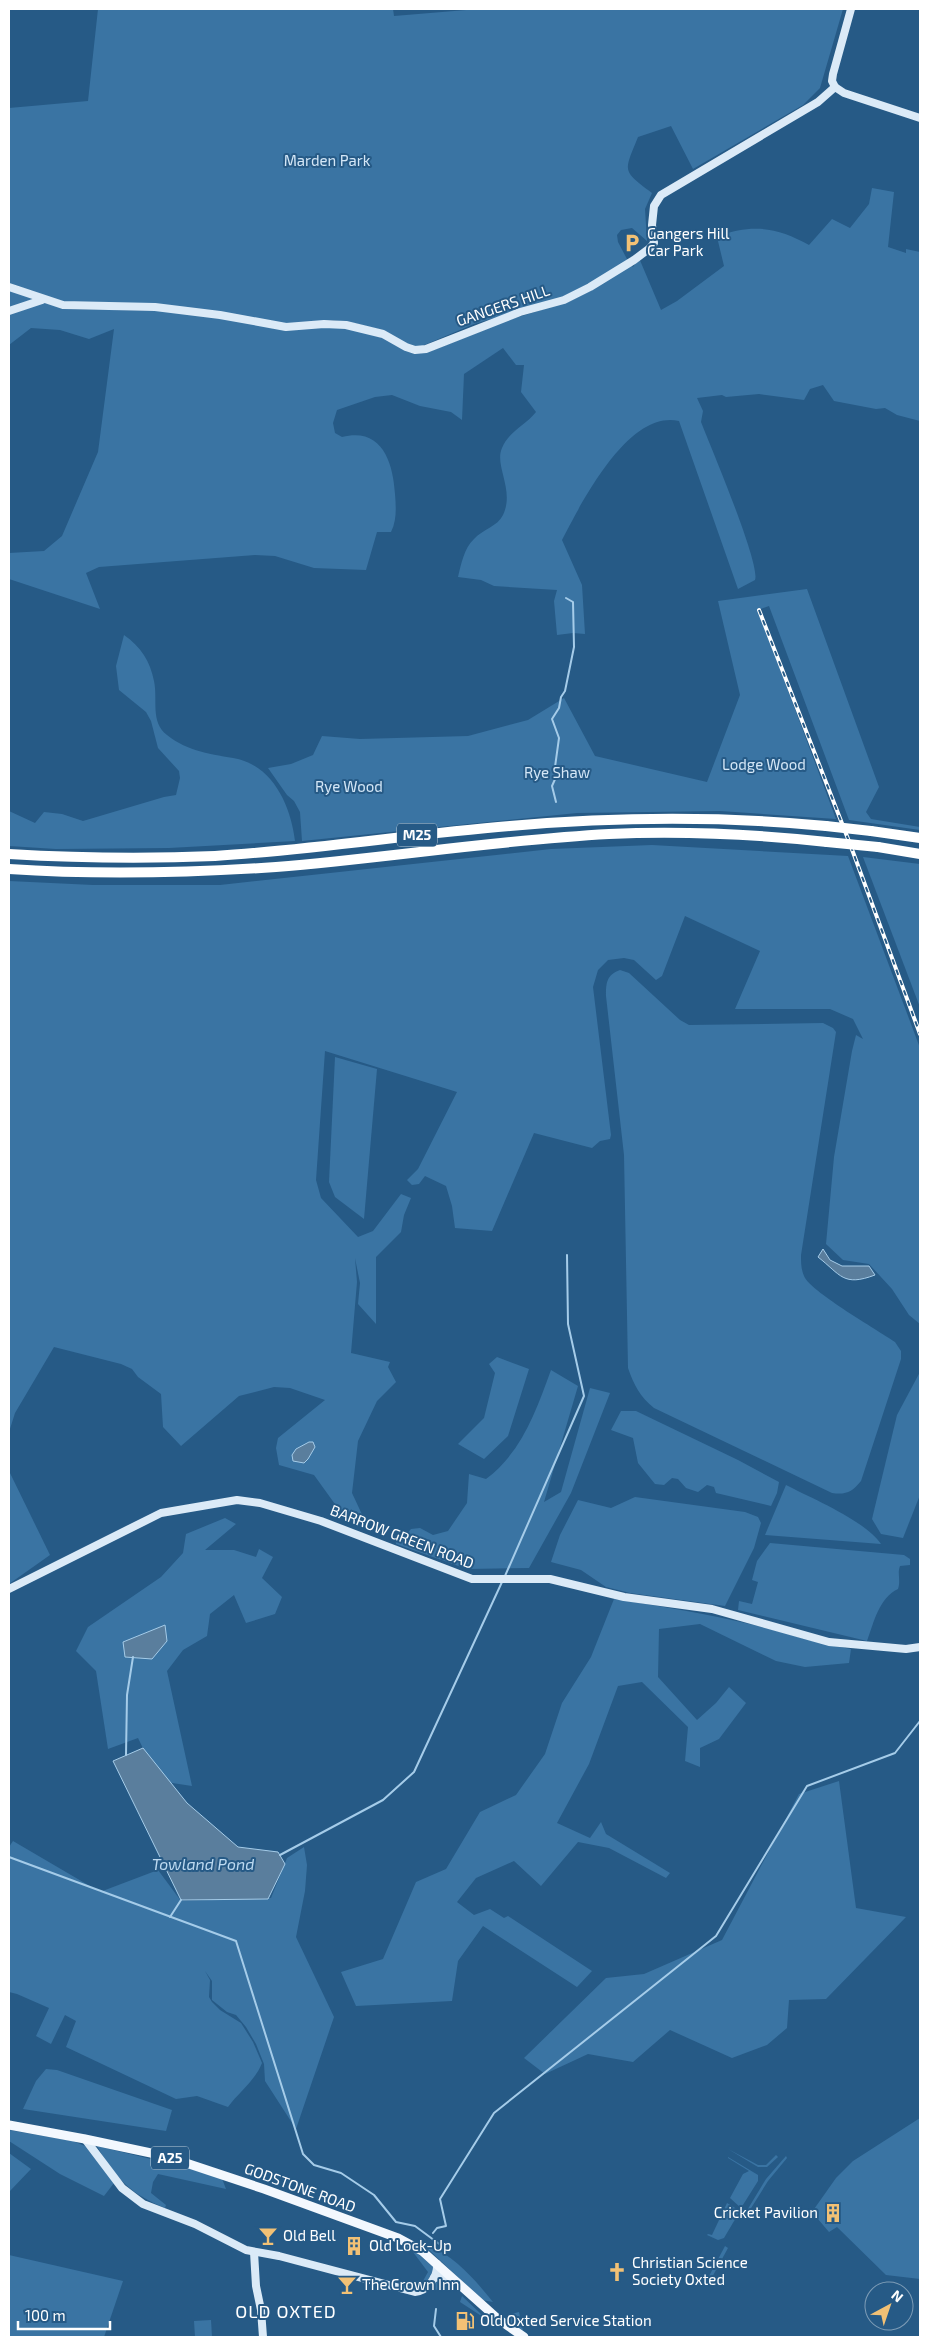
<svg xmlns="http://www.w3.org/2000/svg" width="929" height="2346" font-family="'Exo 2',sans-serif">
	<rect width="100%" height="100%" fill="#265a86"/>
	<g fill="#3a74a3">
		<path d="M98,9H393L394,16L478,9H843L820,88L803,105L693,169L671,126L638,137C624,172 621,170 652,193L645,209L647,241L632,228L621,230L617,235L618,242L628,261L563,298L474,324L422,346H410L382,330L354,323L333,320L285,325L218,312L64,302L30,292L9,283V108L88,101Z"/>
		<path d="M872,188L894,192L888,247L906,253V249L920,252V421L897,415L885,408L876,409L834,401L823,385L810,389L804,400L759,394L726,397L722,395L697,398L703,411L701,422C710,445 761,565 755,580L738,589L679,421C628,409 581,504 562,540L582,585L585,634L573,633L557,635L554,601L557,590L494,586L481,580L458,577C461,565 464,548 474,539C482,530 498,526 503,515C515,490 494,466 502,448C509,431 526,425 536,412L521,392L524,365H516L503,348L464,374L462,420L451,412L420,406L392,395L375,397L337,410L333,423L335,433L342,437C382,427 393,462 395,494C396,507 397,520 391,532H377L366,570L314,568L275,556L255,555L99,567L86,573L100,609L9,579V553L44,551L62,536L98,452L114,329L89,339L60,330L31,328L9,345V313L36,304L46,303L66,309L162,311L323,327C345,328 365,330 386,339C400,345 410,353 426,353L509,320L570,301L595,288L630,264L633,267L639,258L661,310L677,301L724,266L717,237L719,236C753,223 779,228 809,245L832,219L850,228L869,204Z"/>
		<polygon points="9,289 32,298 34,300 9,309"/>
		<polygon points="807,589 879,787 866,812 871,819 920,827 920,830 849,820 769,606 758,610 836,819 720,811 577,813 302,841 300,812 294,801 287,795 268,768 291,764 313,755 322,736 360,739 468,736 528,720 564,698 595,756 707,782 740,695 718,601"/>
		<path d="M124,635C141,647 150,661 154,681C158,700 150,722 167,735C188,752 212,754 238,759C274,768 291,807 295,841L169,848L56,849L9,846V811L35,823L44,812L62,814L83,821L164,797L176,795L180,778L179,771L158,748L151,721L146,712L119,690L116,666Z"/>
		<polygon points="652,845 848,856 920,1048 920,1324 909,1315 892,1289 869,1264 843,1260 826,1244 834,1157 852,1051 856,1035 863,1039 853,1019 830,1009 735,1009 760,951 685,916 662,976 656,980 634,960 624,958 608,960 598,970 593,987 611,1135 610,1139 600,1141 592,1148 534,1133 492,1231 455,1228 452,1206 446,1186 425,1176 419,1184 412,1185 407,1180 418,1169 457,1092 325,1051 316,1180 321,1198 358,1237 373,1231 401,1194 411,1198 404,1215 401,1232 376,1257 376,1324 358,1304 360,1283 355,1258 357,1282 351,1353 390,1362 388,1367 396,1382 377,1401 358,1441 352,1493 366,1523 345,1518 314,1475 279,1465 276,1448 278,1438 325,1400 290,1388 274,1387 239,1396 181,1446 163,1427 161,1394 138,1377 132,1369 121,1364 54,1347 15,1413 9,1432 9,881 93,885 220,885 551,849"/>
		<polygon points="863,857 920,864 920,1007 918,1002"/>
		<path d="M620,970L629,973L680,1020L689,1025L823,1023L833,1028L836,1032L801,1255C801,1264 801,1270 805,1278C815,1294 876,1329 895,1342L901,1351V1359L861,1481C852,1492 846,1495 832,1493L654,1408C640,1397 634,1385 628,1368L624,1155L606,996C606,984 606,975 620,970Z"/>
		<polygon points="335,1057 377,1069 364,1219 335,1197 329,1182"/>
		<polygon points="497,1357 529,1369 508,1436 484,1459 458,1444 484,1418 495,1373 489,1364"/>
		<path d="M551,1370L578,1386L544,1502L561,1492L590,1388L610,1393L571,1493L529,1568L467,1569L396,1544L395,1536L400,1531L406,1535L411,1529L420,1528L433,1535L448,1531L467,1503L469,1474L486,1479C522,1452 536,1411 551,1370Z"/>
		<polygon points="920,1372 920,1495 903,1538 881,1534 872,1519 897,1415"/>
		<polygon points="621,1411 636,1411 738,1460 779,1482 777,1493 771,1506 716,1493 714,1487 707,1485 698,1492 686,1488 678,1479 672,1478 664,1485 655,1484 638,1463 633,1438 611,1430"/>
		<polygon points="9,1471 50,1555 9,1584"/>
		<path d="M786,1485C811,1498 866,1521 881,1544L765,1535Z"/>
		<polygon points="635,1497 745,1512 758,1517 761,1523 754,1548 725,1606 630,1593 606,1587 581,1570 551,1562 560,1535 578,1500 611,1508"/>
		<polygon points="225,1518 236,1524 205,1550 234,1550 256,1557 259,1549 273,1557 262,1578 282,1597 275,1614 246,1623 234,1595 210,1614 207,1636 183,1650 167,1671 192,1786 159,1781 138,1738 108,1749 96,1671 76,1651 88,1627 161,1577 183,1553 186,1534"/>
		<path d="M770,1543L904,1555L910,1559V1565L900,1566C897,1574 901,1580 898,1589C879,1598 874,1622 867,1641L738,1610L739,1601L752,1604L758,1582L752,1580L757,1561Z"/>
		<path d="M614,1599C661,1606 707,1614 754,1625C786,1633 818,1644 851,1649L849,1663L805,1667L776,1661L700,1624L659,1629L658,1677L697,1720L716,1703L729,1687L746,1703L719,1739L700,1748V1767L685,1761L688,1727L642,1682L618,1686L589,1764L557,1823L590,1838L601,1822L606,1834L670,1873L666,1878L609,1848L578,1842L541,1886L514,1861L476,1878L457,1902L474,1915L490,1909L504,1918L508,1916L592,1971L577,1987L483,1926L458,1961L452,2001L356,2006L341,1972L383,1959L416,1882L446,1869L480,1812L516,1795L545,1754L562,1703L591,1657Z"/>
		<polygon points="839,1781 856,1908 906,1917 826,1999 789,2000 787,2028 767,2045 732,2058 670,2030 633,2062 588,2054 545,2074 524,2058 606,1978 644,1974 722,1940 799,1794"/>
		<path d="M13,1841L100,1892L158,1870L181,1901L271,1898L287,1858L304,1847L307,1865L305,1891L296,1937L334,2017L296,2129L265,2081L264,2064L256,2044L246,2027L236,2015L227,2012L212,2000V1981L205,1971L210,1980L209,1997L212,2002L220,2010L241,2023L253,2042L262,2063C255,2081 239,2092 228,2107L197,2096L176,2099L66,2047L76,2021L65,2015L51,2044L36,2036L49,2008L17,1994L9,1992V1847Z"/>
		<polygon points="46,2069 57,2070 172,2110 166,2131 23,2109 36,2081"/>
		<polygon points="920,2118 920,2279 886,2275 837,2227 829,2232 812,2212 836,2178 853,2161"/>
		<polygon points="9,2130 73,2141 85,2146 114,2183 104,2196 60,2174 9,2141"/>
		<path d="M97,2146L221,2176L226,2189L158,2174L153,2182L151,2193L166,2205L165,2208C133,2195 116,2180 97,2146Z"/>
		<polygon points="728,2149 758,2165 766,2165 776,2155 778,2157 767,2167 758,2167"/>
		<polygon points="9,2153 31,2169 9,2192"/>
		<polygon points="786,2156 787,2158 768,2181 748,2213 746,2212 766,2179"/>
		<polygon points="728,2157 758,2175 758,2181 741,2208 730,2198 743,2174 749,2171 728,2158"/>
		<polygon points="727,2203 740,2211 724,2238 718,2240 707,2235 708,2234 712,2235"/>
		<path d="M429,2246C456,2257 475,2280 493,2302L482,2300L427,2248Z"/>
		<polygon points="725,2246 728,2248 710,2281 707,2280"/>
		<path d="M414,2251L433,2266C434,2276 423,2288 413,2289L416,2281H423L428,2272L413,2252Z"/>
		<polygon points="9,2255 123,2281 104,2337 9,2337"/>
		<polygon points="439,2280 451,2283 454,2287 435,2290 431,2287"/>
		<polygon points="462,2296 481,2314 487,2316 486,2319 460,2302"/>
		<polygon points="519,2312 523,2331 509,2321 508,2318 511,2314"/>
		<polygon points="211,2320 212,2337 195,2337 194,2321"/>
	</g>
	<g fill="#5a7e9d" stroke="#a5cce9">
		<path d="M823,1249L830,1260L842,1266H869L875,1275C843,1287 841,1275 818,1257Z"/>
		<polygon points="309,1442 313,1442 315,1447 308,1459 304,1463 293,1461 292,1455 296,1449"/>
		<polygon points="165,1625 167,1641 152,1659 125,1657 123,1642"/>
		<polygon points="143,1748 187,1803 238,1847 278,1852 285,1864 268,1899 181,1900 113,1761"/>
	</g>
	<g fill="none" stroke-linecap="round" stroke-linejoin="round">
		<g stroke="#a5cce9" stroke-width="2">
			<polyline points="556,802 552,786 556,777 555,767 559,738 552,719 559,708 561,697 565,691 574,647 573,602 566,598"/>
			<polyline points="505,1576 584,1396 568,1324 567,1255"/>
			<polyline points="126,1755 127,1695 133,1657"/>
			<polyline points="280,1855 383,1800 414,1772 502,1582"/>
			<polyline points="9,1857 236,1941 303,2154 314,2165 341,2173 374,2195 396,2222 415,2226 446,2249"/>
			<polyline points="170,1917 181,1900"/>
			<polyline points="433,2233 437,2228 446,2226 440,2199 494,2113 716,1936 807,1786 895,1753 920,1721"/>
			<polyline points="436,2309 434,2326 441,2337"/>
		</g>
		<g stroke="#dbeaf7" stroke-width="8">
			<polyline points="835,87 832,81 833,74 851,9"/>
			<polyline points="9,287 63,305 155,307 220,315 286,327 324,324 346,325 383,334 406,347 415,350 426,349 520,312 564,300 590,287 634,260 650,248 654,243 652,225 654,206 661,195 818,102 835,87 844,93 920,118"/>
			<polyline points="9,311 42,300"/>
			<polyline points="9,1589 161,1513 237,1500 260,1503 321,1521 472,1579 550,1579 624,1597 712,1609 829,1642 906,1649 920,1647"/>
			<path d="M85,2139L122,2188L143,2204L195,2224L246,2250L279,2256L415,2292C428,2291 438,2276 437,2264"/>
			<polyline points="254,2252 256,2286 261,2310 263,2337"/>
			<polyline points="434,2278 441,2277 455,2281"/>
		</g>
		<polyline stroke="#f3f8fe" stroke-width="9" points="9,2125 85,2139 165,2156 264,2189 398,2238 422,2251 498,2319 524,2337"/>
		<g stroke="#fff" stroke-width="10">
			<polyline points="871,831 920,838"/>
			<polyline points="878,847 920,854"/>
			<path d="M9,854C77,858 146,859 215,856C313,850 411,834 510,826C615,817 721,816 826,826"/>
			<path d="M9,869C98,875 187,873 276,867C387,858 497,840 609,834C682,831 754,834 827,842"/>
		</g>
		<g stroke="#fff" stroke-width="4">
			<polyline id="rail" points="759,610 850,844 920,1034"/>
		</g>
		<use href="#rail" stroke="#265a86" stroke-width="2" stroke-dasharray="5.5" stroke-linecap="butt"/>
		<g stroke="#fff" stroke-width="10">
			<polyline points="826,826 871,831"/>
			<polyline points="827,842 878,847"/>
		</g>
	</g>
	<defs>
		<g id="parking-bare" transform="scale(1.5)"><path d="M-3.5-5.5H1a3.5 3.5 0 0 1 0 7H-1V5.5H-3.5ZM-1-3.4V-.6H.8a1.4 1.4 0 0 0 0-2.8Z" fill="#f2c175" stroke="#265a86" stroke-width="2.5" paint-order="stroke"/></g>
		<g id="building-bare" transform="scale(1.5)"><path d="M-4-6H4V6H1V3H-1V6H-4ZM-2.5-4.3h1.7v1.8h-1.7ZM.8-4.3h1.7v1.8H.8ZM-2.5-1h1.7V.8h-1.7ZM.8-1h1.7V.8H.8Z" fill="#f2c175" stroke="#265a86" stroke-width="2.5" paint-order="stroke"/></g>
		<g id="bar-bare" transform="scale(1.5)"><path d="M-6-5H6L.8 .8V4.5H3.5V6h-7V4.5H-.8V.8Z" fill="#f2c175" stroke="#265a86" stroke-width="2.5" paint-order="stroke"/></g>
		<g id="church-bare" transform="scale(1.5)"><path d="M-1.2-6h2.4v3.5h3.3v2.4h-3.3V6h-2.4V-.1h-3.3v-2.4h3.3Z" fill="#f2c175" stroke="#265a86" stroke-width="2.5" paint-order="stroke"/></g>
		<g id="fuel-bare" transform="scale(1.5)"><path d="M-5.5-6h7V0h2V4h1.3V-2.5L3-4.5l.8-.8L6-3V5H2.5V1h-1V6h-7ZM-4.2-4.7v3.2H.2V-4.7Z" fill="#f2c175" stroke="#265a86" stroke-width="2.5" paint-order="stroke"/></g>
	</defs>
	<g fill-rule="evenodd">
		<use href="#parking-bare" x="632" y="243"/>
		<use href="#building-bare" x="833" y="2213"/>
		<use href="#bar-bare" x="268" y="2236"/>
		<use href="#building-bare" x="354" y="2246"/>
		<use href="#church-bare" x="617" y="2272"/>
		<use href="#bar-bare" x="347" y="2285"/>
		<use href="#fuel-bare" x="465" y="2321"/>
	</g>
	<g text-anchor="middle" stroke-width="4" stroke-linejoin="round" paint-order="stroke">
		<g fill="#265a86" stroke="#becedb" stroke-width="1">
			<rect x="397" y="823.5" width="40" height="23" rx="4"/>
			<rect x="151" y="2146.5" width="38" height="23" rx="4"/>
		</g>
		<g font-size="14" font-weight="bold" fill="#fff">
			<text x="417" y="840">M25</text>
			<text x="170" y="2163">A25</text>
		</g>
		<g font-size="15" fill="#d4e7f7" stroke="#265a86">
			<text x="327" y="166">Marden Park</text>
			<text x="764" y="770">Lodge Wood</text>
			<text x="557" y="778">Rye Shaw</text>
			<text x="349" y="792">Rye Wood</text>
		</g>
		<g font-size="15" fill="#fff" stroke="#265a86" text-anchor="start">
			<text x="647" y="239">Gangers Hill<tspan x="647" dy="17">Car Park</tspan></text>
			<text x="818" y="2218" text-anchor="end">Cricket Pavilion</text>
			<text x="283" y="2241">Old Bell</text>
			<text x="369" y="2251">Old Lock-Up</text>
			<text x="632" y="2268">Christian Science<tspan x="632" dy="17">Society Oxted</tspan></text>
			<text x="362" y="2290">The Crown Inn</text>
			<text x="480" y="2326">Old Oxted Service Station</text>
		</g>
		<g font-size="15" fill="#fff" stroke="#265a86">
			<text transform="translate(503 306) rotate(-19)" y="5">GANGERS HILL</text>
			<text transform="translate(402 1537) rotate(21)" y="5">BARROW GREEN ROAD</text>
			<text transform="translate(300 2188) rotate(20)" y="5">GODSTONE ROAD</text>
		</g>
		<g font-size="16" font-style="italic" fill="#bcd9f0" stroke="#265a86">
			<text x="203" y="1870">Towland Pond</text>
		</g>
		<g font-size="18" letter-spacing="1" fill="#fff" stroke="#265a86">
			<text x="286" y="2318">OLD OXTED</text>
		</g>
	</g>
	<rect width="929" height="2346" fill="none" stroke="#ffffff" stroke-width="20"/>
	<g transform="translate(889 2306) rotate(40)"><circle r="24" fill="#265a86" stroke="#7d9cb6"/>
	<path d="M0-4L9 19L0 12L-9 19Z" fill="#f2c175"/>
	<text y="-8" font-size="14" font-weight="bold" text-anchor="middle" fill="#ffffff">N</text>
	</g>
	<path d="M18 2321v8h92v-8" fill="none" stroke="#ffffff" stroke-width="2.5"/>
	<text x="25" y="2321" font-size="15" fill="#ffffff" stroke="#265a86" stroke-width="4" paint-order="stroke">100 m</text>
</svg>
